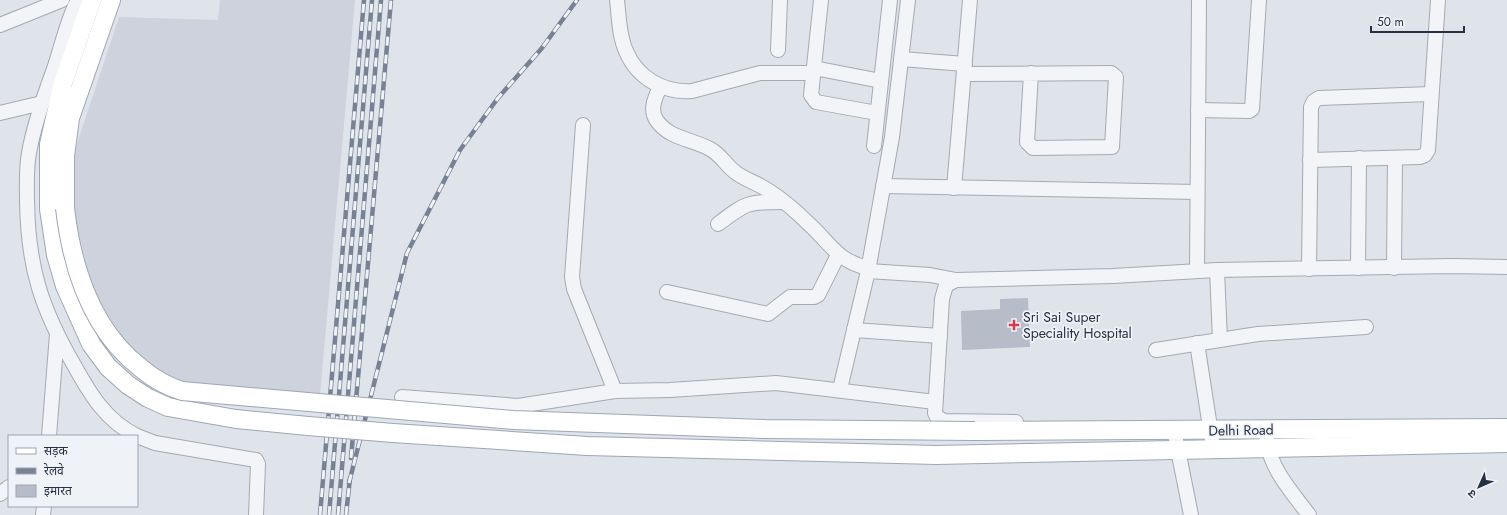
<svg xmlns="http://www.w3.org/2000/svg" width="1507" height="515" font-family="Jost,'Noto Sans Devanagari',sans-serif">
	<rect width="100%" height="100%" fill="#dfe3ea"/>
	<polygon fill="#cdd2dc" points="220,0 355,0 320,395 159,389 103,338 66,177 119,17 218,20"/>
	<polygon fill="#b6bcc8" points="1028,298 1030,347 962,350 961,311 1000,309 1000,299"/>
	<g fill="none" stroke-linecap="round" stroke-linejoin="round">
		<g stroke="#a4aab5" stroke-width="16">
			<g id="minor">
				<path d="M78,0C68,17 61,49 54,69C44,96 34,124 29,153C26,168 27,185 27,201C28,267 41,308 74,365C90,394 106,421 137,436"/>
				<path d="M617,0C619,17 619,36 626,51C637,78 664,93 692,91L760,73H814"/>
				<polyline points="821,0 811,95 816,102 877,113"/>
				<polyline points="0,25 62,0"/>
				<polyline points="778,50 780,0"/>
				<polyline points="901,59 965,64"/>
				<polyline points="814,68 881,81"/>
				<polyline points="964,74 1111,73 1116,77 1112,147 1033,148 1027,142 1031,73"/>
				<path d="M660,87C655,98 649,110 657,121C670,139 692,139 710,149C720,154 726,165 735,172C745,180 758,183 769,191C783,200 797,212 809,224C831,244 837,261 868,268"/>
				<polyline points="1198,110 1249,111 1252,109 1259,0"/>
				<polyline points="0,113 42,103"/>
				<polyline points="583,125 572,277 574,289 615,391"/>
				<polyline points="874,146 890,0"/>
				<polyline points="1310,160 1420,157 1425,155 1428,150 1438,0"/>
				<polyline points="883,186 1197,192"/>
				<polyline points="954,188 970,0"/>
				<path d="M718,224C747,202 747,202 783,202"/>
				<polyline points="1358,268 1359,158"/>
				<polyline points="1394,268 1395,158"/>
				<polyline points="1309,269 1311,107 1314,101 1319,98 1431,94"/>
				<polyline points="1217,270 1220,340"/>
				<polyline points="868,271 930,275 956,280"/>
				<polyline points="1197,271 1199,0"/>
				<polyline points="667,292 768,314 790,297 814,297 818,295 838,255"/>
				<polyline points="854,330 940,336"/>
				<polyline points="1197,343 1212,440"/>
				<polyline points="1156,350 1258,334 1366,327"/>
				<polyline points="840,389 868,271 892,137 908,0"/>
				<polyline points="402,397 518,406 615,391 670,390 776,383 935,402"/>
				<polyline points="1016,422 944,421 937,417 935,413 942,299 946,285 956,280 1113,276 1217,270 1453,266 1507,267"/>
				<polyline points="1174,430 1191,515"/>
				<polyline points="49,436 57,334"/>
				<polyline points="137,436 155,443 256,460 258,464 256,515"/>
				<path d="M1267,440C1270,469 1292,492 1309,515"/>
				<polyline points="0,494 9,487"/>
				<polyline points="43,515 44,506"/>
			</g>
		</g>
		<g stroke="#9da7b7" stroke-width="20">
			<g id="major">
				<polyline points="92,0 63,83 49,144 49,209 56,255 65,286 91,344 108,367 128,385 148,398 168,407 236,419 308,426"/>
				<polyline points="65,208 65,156 70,118 111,0"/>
				<polyline points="975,431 1507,428"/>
				<polyline points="393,433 587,446 936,455 1507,443"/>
			</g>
		</g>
		<use href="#minor" stroke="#f2f4f8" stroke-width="14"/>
		<use href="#major" stroke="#fff" stroke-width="18"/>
		<g stroke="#778295" stroke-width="4.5">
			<g id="rail">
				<polyline points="351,458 391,0"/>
				<polyline points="349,483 407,253 460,150 498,98 542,48 577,0"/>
				<polyline points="320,515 364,0"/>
				<polyline points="329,515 372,0"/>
				<polyline points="338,515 381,0"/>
				<polyline points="346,515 350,478"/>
			</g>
		</g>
		<use href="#rail" stroke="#eff2f7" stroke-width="3" stroke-dasharray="9" stroke-linecap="butt"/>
		<g stroke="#9da7b7" stroke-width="20" stroke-linecap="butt">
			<g id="major-bridge">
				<path d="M65,208C72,269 92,331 142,369C154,379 166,386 182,391L513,420L765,429L975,431"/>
				<polyline points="308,426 393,433"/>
			</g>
		</g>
		<use href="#major-bridge" stroke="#fff" stroke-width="18"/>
	</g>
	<path fill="#db384e" stroke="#eff2f7" stroke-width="1.5" d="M1012 319h4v4h4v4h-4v4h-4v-4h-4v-4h4z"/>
	<g text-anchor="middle" stroke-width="3.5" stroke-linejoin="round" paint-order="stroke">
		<g font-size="14" fill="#263043" stroke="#eff2f7" text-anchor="start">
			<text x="1023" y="322">Sri Sai Super<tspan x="1023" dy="16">Speciality Hospital</tspan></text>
		</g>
		<g font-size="14" fill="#263043" stroke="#eff2f7">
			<text transform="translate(1241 430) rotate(-1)" y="5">Delhi Road</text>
		</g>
	</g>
	<rect x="8" y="435" width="130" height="72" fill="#eff2f7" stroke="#9fa4af"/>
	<rect x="16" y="448" width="20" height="6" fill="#ffffff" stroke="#9fa4af"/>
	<text x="44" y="455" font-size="12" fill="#263043">सड़क</text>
	<rect x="16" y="468" width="20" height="6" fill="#778295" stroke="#9fa4af"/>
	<text x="44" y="475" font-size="12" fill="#263043">रेलवे</text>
	<rect x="16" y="485" width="20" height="12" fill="#b6bcc8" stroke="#9fa4af"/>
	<text x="44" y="495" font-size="12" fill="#263043">इमारत</text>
	<g transform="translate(1479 487) rotate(225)" stroke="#eff2f7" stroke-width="3" paint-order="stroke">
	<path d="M0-3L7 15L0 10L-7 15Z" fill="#263043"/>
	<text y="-6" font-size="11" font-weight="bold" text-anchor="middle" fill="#263043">उ</text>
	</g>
	<path d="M1371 26v6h93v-6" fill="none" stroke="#263043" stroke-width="2"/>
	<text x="1377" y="26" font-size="12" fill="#263043" stroke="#eff2f7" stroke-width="3" paint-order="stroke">50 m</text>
</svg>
